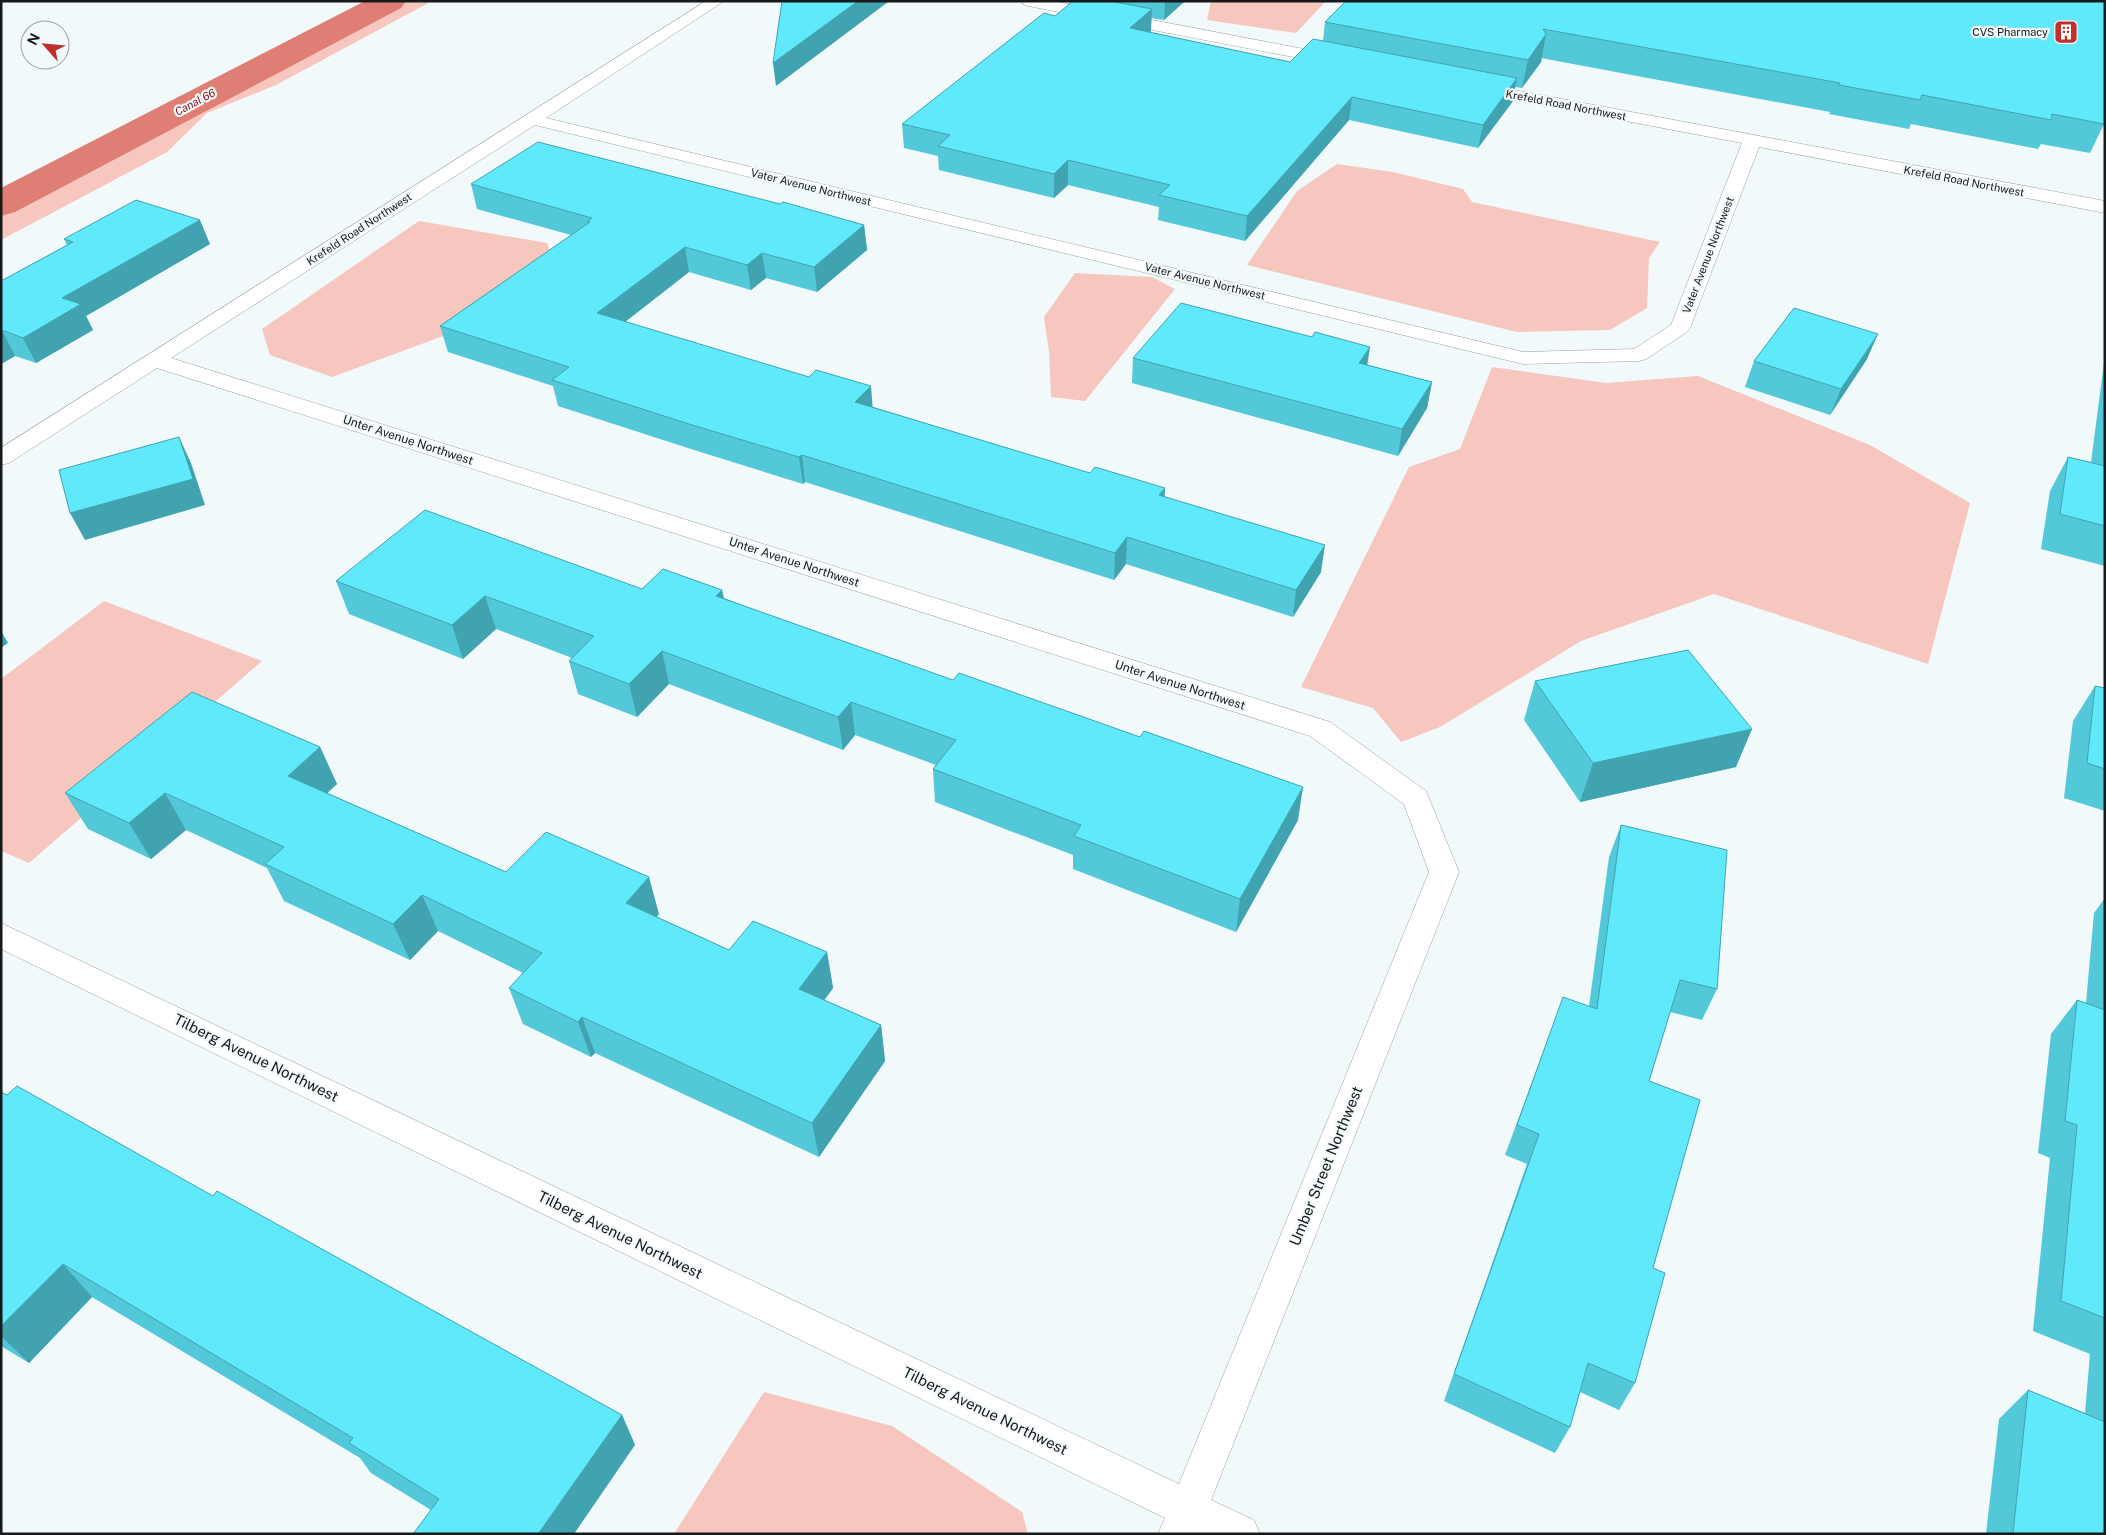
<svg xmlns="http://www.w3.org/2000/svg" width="2106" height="1535" font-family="'Public Sans',sans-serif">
	<rect width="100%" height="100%" fill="#f2f9fa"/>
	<g fill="#f6c6bf">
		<polygon points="404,1 432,1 276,85 207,113 167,152 1,240 1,213"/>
		<polygon points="1211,1 1326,1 1296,33 1207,20"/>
		<polygon points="1337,164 1393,172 1463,189 1472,202 1660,242 1649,258 1647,308 1610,330 1517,332 1247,265 1297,191"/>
		<polygon points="419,221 547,243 554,261 454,332 332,377 270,355 262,329"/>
		<polygon points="1075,273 1152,277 1175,289 1085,401 1051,397 1049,351 1044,317"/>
		<polygon points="1492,367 1606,383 1698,376 1870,445 1970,503 1928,664 1714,594 1581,641 1440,727 1401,742 1373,708 1301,687 1409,467 1460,449"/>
		<polygon points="104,601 262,661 29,863 1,851 1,679"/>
		<polygon points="764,1392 892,1426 1022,1512 1028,1534 674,1534"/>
	</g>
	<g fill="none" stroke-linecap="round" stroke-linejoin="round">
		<polygon fill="#de7e74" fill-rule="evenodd" points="365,1 406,1 401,8 15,212 1,216 1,188"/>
		<g stroke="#9aa0a1" stroke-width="1">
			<g id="minor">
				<polygon points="706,1 724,1 546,118 1523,352 1634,349 1671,325 1742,143 1477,93 1471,92 1469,88 1471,84 1477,83 2105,201 2105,213 1759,147 1690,328 1687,332 1646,359 1639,361 1523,364 535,125 171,358 1330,722 1426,791 1459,872 1211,1500 1254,1520 1260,1534 1158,1534 1165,1518 1,949 1,923 1179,1484 1429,872 1404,804 1310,736 157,368 9,463 1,465 1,448"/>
				<polygon points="1021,1 1053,1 1335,55 1341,57 1343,60 1341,63 1335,65 1028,6 1023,4"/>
			</g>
		</g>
		<use href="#minor" fill="#fff" fill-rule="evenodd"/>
	</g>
	<g fill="#52c8d8">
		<polygon points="1073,1 1185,1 1164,20 1151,18 1151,31 1150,32 1290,62 1323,41 1325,22 2105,1 2104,124 2090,153 2041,144 2038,149 1911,124 1909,129 1829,114 1830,112 1541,58 1541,62 1522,88 1515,87 1513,101 1478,148 1349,120 1245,241 1158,220 1159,207 1068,185 1054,198 939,170 938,156 904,148 902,124 1055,16"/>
		<polygon points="471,184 780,204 864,225 867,250 817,292 766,278 751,290 689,272 625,322 873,407 1165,497 1321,572 1293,617 1126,564 1114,580 805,482 803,484 694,450 558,406 553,386 448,352 440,326 571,235 477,209"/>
		<polygon points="64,239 210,244 86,316 93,330 36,363 15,356 1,364 1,281 67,245"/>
		<polygon points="1312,337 1368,365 1432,382 1427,408 1398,456 1132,383 1133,358"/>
		<polygon points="2105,355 2105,566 2041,549 2050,491 2068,457 2091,462"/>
		<polygon points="1867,359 1830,415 1745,387 1754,361"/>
		<polygon points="336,581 642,589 722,590 724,598 1298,820 1236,932 1073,869 1073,855 935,802 933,769 936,765 855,735 843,750 669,684 637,717 578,694 569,661 572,658 496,629 463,659 349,614"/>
		<polygon points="1535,681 1736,767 1580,802 1524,720"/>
		<polygon points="2095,686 2105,688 2105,811 2064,798 2073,721"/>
		<polygon points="320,747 337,784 327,793 506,872 659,914 657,917 729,950 827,952 833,988 824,1000 881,1025 885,1061 819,1157 595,1053 591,1057 523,1024 509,988 523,973 438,931 410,960 284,901 267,868 186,830 151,859 88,829 65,793"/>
		<polygon points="1621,825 1717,989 1702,1020 1670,1012 1649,1081 1653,1268 1635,1383 1619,1410 1580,1392 1570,1427 1555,1453 1444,1401 1527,1164 1505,1155 1552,1028 1589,1006 1609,857"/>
		<polygon points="2105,898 2105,1534 1986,1534 1999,1419 2028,1390 2085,1413 2090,1354 2033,1331 2050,1158 2038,1153 2051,1034 2077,1000 2086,1003 2094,913"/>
		<polygon points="1,1092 213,1196 622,1415 635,1445 431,1510 371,1473 360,1458 92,1297 29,1363 1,1346"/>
	</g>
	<g fill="#42a3b0">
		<polygon points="858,1 888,1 888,2 776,86 773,63"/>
		<polygon points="1165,1 1185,1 1164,20"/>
		<polygon points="1152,9 1151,31 1129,51 1130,28"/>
		<polygon points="1546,34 1541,62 1522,88 1528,60"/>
		<polygon points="1517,78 1513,101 1478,148 1483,125"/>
		<polygon points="1352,97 1349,120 1245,241 1247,216"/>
		<polygon points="1068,160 1068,185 1054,198 1054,174"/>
		<polygon points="200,220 210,244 86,316 93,330 36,363 23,338 62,298"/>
		<polygon points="864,225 867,250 817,292 814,267"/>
		<polygon points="685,247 689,272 603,339 597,313"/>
		<polygon points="762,253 766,278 751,290 747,265"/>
		<polygon points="2,330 15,356 1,364 1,331"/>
		<polygon points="1878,334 1867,359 1830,415 1841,389"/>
		<polygon points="1370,347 1366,373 1359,363"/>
		<polygon points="1432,382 1427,408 1398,456 1402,429"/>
		<polygon points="871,386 873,412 855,402"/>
		<polygon points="179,437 191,463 205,505 85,540 70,513"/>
		<polygon points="802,455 805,482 803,484 799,457"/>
		<polygon points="1165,488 1164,514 1159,495"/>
		<polygon points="1127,537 1126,564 1114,580 1115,553"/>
		<polygon points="1325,545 1321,572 1293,617 1296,590"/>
		<polygon points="722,590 728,623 716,596"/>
		<polygon points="485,596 496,629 463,659 452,625"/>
		<polygon points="1,631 8,643 1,648"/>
		<polygon points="662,651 669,684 637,717 629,684"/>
		<polygon points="851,702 855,735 843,750 838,717"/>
		<polygon points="1752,729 1736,767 1580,802 1593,763"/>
		<polygon points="320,747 337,784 305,813 288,776"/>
		<polygon points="1303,787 1298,820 1236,932 1240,899"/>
		<polygon points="165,793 186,830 151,859 129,823"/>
		<polygon points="649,877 659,914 636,939 626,903"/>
		<polygon points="422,895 438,931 410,960 393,924"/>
		<polygon points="827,952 833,988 806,1025 799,989"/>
		<polygon points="582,1017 595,1053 591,1057 578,1022"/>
		<polygon points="881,1025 885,1061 819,1157 812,1123"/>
		<polygon points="63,1264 92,1297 29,1363 1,1336 1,1326"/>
		<polygon points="622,1415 635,1445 574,1534 538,1534"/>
	</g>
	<g fill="#5fe9fb" stroke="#42a3b0">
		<polygon points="782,1 858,1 773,63"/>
		<polygon points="1073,1 1110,1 1152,9 1130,28 1290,62 1313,39 1517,78 1483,125 1352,97 1247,216 1159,195 1170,185 1068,160 1054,174 938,146 950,135 902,124 1044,13 1055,16"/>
		<polygon points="1346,1 2105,1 2105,121 2104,124 2052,114 2051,120 1922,95 1920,100 1839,85 1840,83 1543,29 1546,34 1528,60 1325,22"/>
		<polygon points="538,142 780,204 783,202 864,225 814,267 762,253 747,265 685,247 597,313 809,377 816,370 871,386 855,402 1090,473 1095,467 1165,488 1159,495 1325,545 1296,590 1127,537 1115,553 802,455 799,457 689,424 552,380 569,367 440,326 590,222 587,221 592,218 471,184"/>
		<polygon points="136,200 200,220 62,298 81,304 23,338 2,330 1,331 1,281 73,242 64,239"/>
		<polygon points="1181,303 1312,337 1315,332 1370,347 1359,363 1432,382 1402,429 1133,358"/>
		<polygon points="1794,308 1878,334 1841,389 1754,361"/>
		<polygon points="179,437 193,479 70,513 59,470"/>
		<polygon points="2068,457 2105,466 2105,526 2060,514"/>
		<polygon points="425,510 642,589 663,569 722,590 716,596 953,680 959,673 1140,737 1144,731 1303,787 1240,899 1074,836 1081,825 933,769 956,740 851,702 838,717 662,651 629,684 569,661 594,636 485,596 452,625 336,581"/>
		<polygon points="1688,650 1752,729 1593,763 1535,681"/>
		<polygon points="2095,686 2105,688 2105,769 2087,763"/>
		<polygon points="192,692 320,747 288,776 506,872 546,832 649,877 626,903 729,950 753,921 827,952 799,989 881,1025 812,1123 582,1017 578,1022 509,988 542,953 422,895 393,924 265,864 284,847 165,793 129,823 65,793"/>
		<polygon points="1621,825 1727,850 1717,989 1680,980 1649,1081 1700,1100 1653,1268 1665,1273 1635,1383 1588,1363 1570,1427 1454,1374 1539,1134 1517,1125 1563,997 1597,1009"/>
		<polygon points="2077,1000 2105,1010 2105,1318 2061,1301 2077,1125 2065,1121"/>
		<polygon points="17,1086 213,1196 217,1191 622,1415 538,1534 413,1534 439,1499 349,1443 353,1438 63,1264 1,1326 1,1092 7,1095"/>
		<polygon points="2028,1390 2105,1422 2105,1534 2013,1534"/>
	</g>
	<defs>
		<g id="building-square" transform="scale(1.25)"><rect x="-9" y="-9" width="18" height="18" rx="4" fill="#bf302d" stroke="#f2f9fa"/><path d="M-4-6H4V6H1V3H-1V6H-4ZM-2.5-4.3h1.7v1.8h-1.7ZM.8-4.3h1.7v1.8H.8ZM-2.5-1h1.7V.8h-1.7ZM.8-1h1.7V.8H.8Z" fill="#fff"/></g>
	</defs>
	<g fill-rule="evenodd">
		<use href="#building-square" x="2066" y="32"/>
	</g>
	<g text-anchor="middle" stroke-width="4.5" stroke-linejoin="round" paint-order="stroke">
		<g font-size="11" fill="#17191a" stroke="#f2f9fa" text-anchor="end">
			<text x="2048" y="36">CVS Pharmacy</text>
		</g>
		<g font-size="11" font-style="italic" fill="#871214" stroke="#f2f9fa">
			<text transform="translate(195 102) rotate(-28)" y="4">Canal 66</text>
		</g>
		<g font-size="11" fill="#17191a" stroke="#f2f9fa">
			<text transform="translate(1566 105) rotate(11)" y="4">Krefeld Road Northwest</text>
			<text transform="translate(1964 181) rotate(11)" y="4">Krefeld Road Northwest</text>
			<text transform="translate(811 187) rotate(14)" y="4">Vater Avenue Northwest</text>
			<text transform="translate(359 229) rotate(-33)" y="4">Krefeld Road Northwest</text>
			<text transform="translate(1708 255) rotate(-69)" y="4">Vater Avenue Northwest</text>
			<text transform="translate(1205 281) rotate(14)" y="4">Vater Avenue Northwest</text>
		</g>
		<g font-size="12" fill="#17191a" stroke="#f2f9fa">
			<text transform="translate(408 440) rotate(18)" y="4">Unter Avenue Northwest</text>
			<text transform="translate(794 562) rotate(18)" y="4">Unter Avenue Northwest</text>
			<text transform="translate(1180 685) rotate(18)" y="4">Unter Avenue Northwest</text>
		</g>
		<g font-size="15" fill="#17191a" stroke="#f2f9fa">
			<text transform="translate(256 1058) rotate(26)" y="5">Tilberg Avenue Northwest</text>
			<text transform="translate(1326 1166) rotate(-68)" y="5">Umber Street Northwest</text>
			<text transform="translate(620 1235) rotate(26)" y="5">Tilberg Avenue Northwest</text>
			<text transform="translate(985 1411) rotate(26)" y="5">Tilberg Avenue Northwest</text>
		</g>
	</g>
	<rect width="2106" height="1535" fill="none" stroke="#17191a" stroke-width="5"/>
	<g transform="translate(45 45) rotate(297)"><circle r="24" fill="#f2f9fa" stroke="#9a9fa0"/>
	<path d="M0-4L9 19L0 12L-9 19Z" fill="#bf302d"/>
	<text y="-8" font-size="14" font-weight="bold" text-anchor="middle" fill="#17191a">N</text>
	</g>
</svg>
